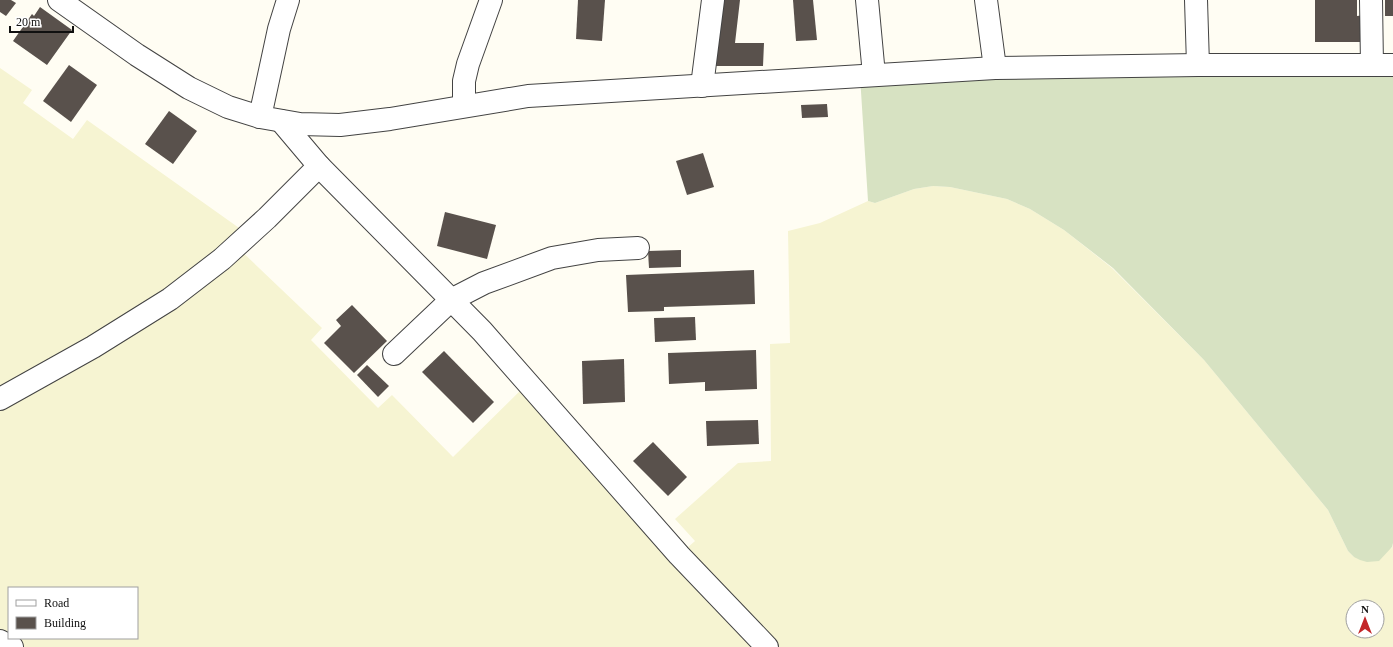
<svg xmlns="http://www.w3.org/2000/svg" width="1393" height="647" font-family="Georgia,serif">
	<rect width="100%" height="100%" fill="#fffdf3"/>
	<path fill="#f6f4d2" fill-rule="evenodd" d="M0,68L32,90L23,103L73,139L87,120L249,235L236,246L322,328L311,340L378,408L392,395L453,457L528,383L679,555L695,541L675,519L738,463L771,461L770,344L790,343L788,231L820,223L868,201L875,203L914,189L933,186L950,187L1007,199L1030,209L1064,230L1112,268L1204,360L1328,510L1348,551L1354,557L1392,548L1393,543V647H0ZM9,588H137V638H9ZM1353,607H1377V631H1353Z"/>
	<polygon fill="#d7e2c2" points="1393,65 1393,543 1392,547 1379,561 1367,562 1360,560 1354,557 1348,551 1328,510 1204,360 1113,268 1064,230 1030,209 1007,199 950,187 933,186 914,189 875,203 868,201 860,76"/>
	<g fill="#59514c">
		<polygon points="0,0 11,0 16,3 6,16 0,12"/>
		<polygon points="578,0 605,0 602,41 576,39"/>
		<polygon points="723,0 740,0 735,43 764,43 763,66 716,66"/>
		<polygon points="793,0 813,0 817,40 796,41"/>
		<polygon points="1315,0 1357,0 1357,16 1365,15 1365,42 1315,42"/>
		<rect x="1385" y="0" width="8" height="16"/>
		<polygon points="40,7 72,30 47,65 13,41 32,14 34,16"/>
		<polygon points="69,65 97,85 71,122 43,101"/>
		<polygon points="827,104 828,117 802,118 801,105"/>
		<polygon points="169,111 197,131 173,164 145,144"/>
		<polygon points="703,153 714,187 687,195 676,161"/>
		<polygon points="445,212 496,225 487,259 437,246"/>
		<polygon points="681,250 681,267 649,268 648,251"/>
		<polygon points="754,270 755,304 664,307 664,311 628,312 626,275"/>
		<polygon points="352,305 387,341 354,373 324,343 341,326 336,320"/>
		<polygon points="695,317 696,340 655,342 654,318"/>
		<polygon points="756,350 757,389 705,391 705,382 669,384 668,353"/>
		<polygon points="444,351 494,402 473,423 422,372"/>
		<polygon points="624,359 625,402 583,404 582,361"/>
		<polygon points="367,365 389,386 378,397 357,375"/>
		<polygon points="758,420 759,444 707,446 706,421"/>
		<polygon points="653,442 687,477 668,496 633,461"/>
	</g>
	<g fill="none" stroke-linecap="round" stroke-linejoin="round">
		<g stroke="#434343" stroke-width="24">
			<g id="minor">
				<polyline points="59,0 137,55 189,88 228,107 260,117 300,124 340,125 390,119 528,96 995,68 1198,65 1393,65"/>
				<polyline points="867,0 874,75"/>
				<polyline points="986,0 995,68"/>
				<polyline points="1196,0 1198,65"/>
				<polyline points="1371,0 1372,65"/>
				<polyline points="702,86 713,0"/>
				<polyline points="464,106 464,81 468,64 491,0"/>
				<polyline points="260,117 279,29 288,0"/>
				<polyline points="281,121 319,166 482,331 679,555 767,647"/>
				<polyline points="394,354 451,300 484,283 552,258 598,250 638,248"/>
				<polyline points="0,399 93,347 170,299 222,259 267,218 319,166"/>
				<polyline points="0,641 12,647"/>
			</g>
		</g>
		<use href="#minor" stroke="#fff" stroke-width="22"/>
	</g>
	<rect x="8" y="587" width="130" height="52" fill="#ffffff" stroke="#9f9f9f"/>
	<rect x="16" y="600" width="20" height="6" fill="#ffffff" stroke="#9f9f9f"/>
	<text x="44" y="607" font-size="12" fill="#101010">Road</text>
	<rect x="16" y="617" width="20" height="12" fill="#59514c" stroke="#9f9f9f"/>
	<text x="44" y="627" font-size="12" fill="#101010">Building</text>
	<g transform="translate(1365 619)"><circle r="19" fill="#ffffff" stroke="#9f9f9f"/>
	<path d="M0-3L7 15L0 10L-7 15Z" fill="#c32528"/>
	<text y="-6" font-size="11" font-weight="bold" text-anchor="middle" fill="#101010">N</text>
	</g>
	<path d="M10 26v6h63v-6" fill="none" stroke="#101010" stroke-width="2"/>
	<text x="16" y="26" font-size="12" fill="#101010" stroke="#ffffff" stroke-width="3" paint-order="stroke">20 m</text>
</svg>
